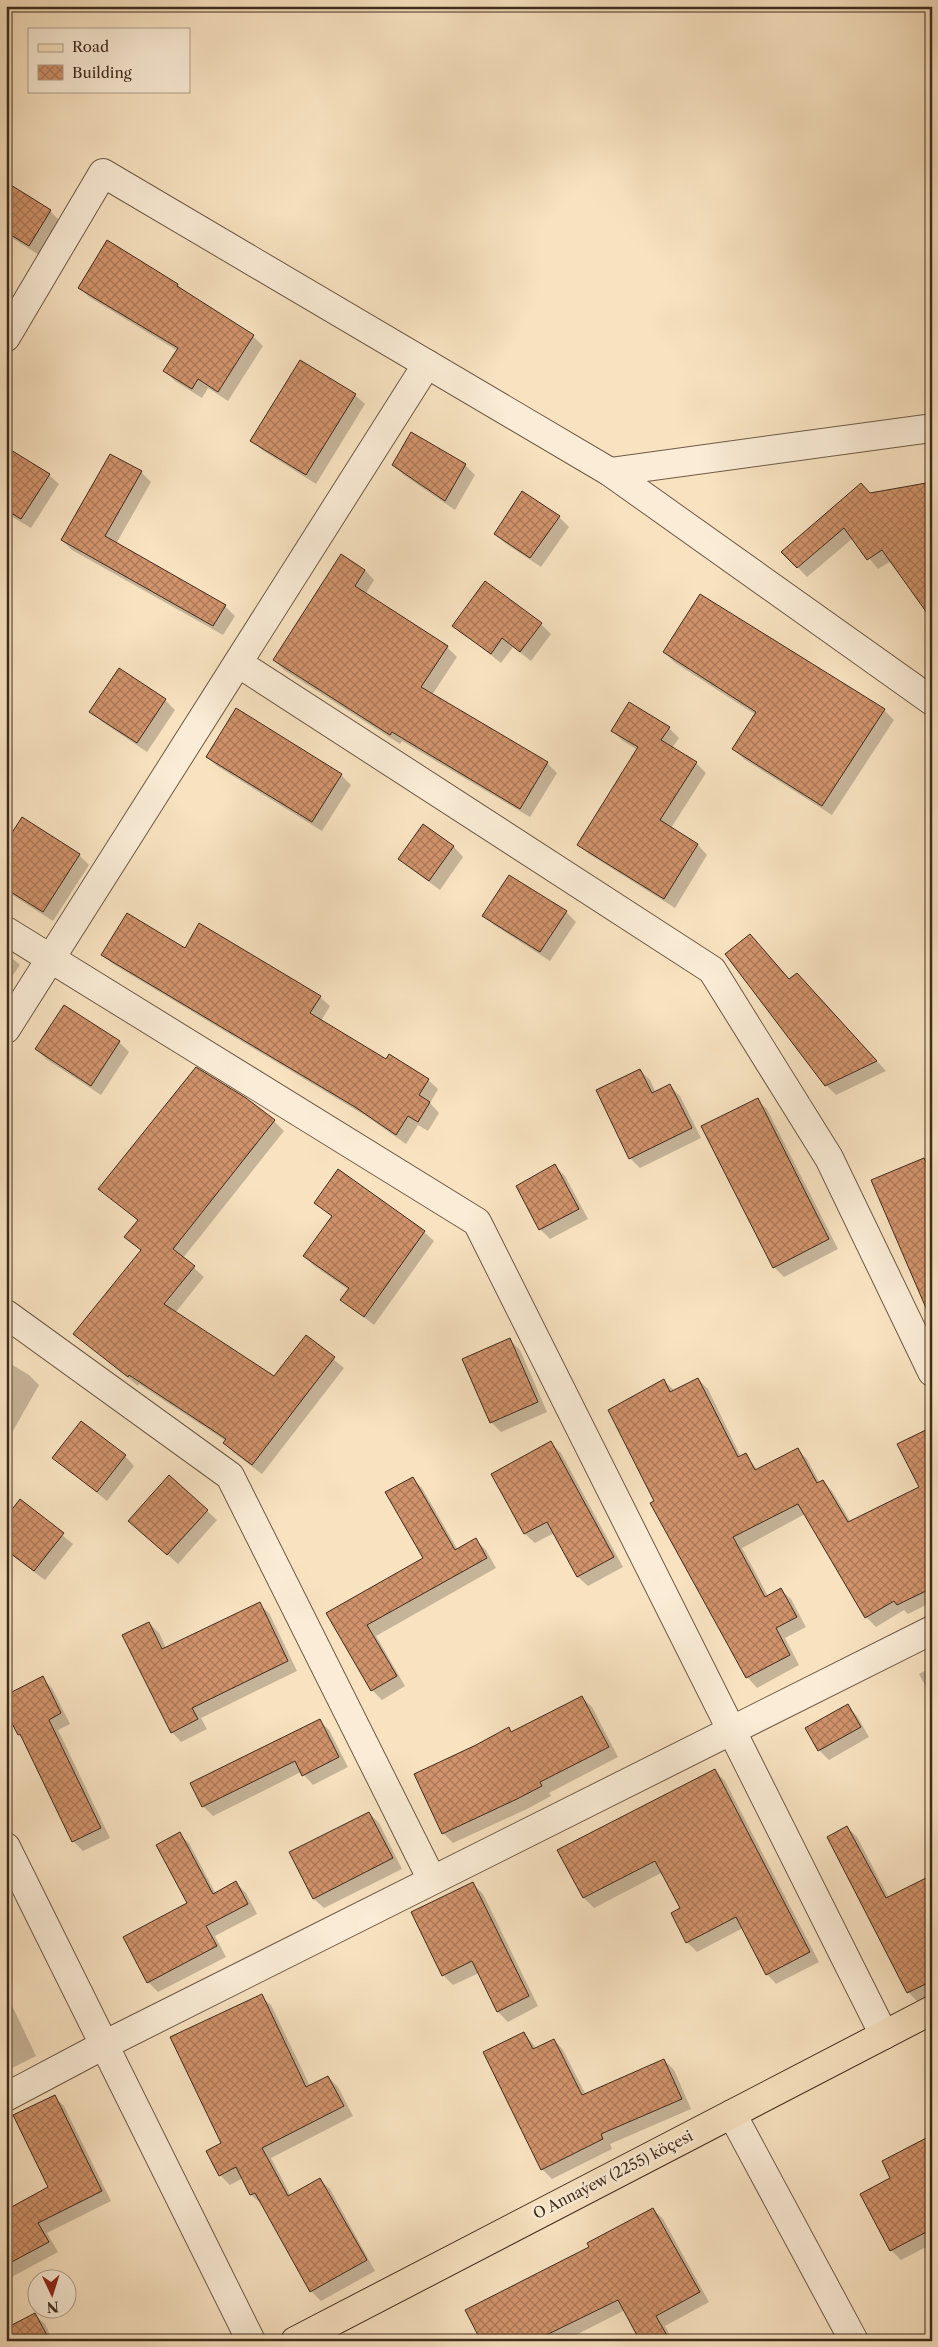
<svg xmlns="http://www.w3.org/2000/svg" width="938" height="2347" font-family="'Libre Caslon Text',serif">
	<defs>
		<pattern id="building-cross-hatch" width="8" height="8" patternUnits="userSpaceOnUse" patternTransform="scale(1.25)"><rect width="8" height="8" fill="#d1936b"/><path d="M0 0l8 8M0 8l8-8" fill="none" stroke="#ab7857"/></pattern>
	</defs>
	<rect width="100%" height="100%" fill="#f8e2c0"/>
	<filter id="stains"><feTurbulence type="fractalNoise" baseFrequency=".004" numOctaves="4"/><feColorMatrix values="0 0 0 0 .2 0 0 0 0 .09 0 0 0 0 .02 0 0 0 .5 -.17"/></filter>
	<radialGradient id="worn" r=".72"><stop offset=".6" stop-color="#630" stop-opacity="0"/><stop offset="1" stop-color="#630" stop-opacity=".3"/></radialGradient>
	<g fill="#0003">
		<polygon points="6,184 50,211 60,221 39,255 6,234"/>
		<polygon points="107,242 178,285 187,294 253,336 263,346 228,401 208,388 202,398 175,381 165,371 178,351 89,297 79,287"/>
		<polygon points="355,395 365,404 316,484 262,450 252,441"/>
		<polygon points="412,434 465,465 475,475 455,510 404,475 394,465"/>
		<polygon points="6,448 49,475 59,484 31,528 6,513"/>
		<polygon points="141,472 151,482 116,544 225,606 235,616 223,635 72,550 62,540"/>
		<polygon points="870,494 891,561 878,569 853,538 807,577 783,552"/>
		<polygon points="559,517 569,527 541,567 505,543 495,534"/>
		<polygon points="365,570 374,580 365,595 447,647 457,657 432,695 547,763 557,773 530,817 402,741 400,744 284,670 274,660"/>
		<polygon points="541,624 551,634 531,661 513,647 501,663 454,626"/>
		<polygon points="664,652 884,710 894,720 832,815 744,759 734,749 756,715 674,662"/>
		<polygon points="119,670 165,700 175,710 147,752 101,721 91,712"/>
		<polygon points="669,728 679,738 672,748 696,763 706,773 671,828 698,845 707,855 675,908 589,854 579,845 638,750 623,741 613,731"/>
		<polygon points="207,757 341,775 351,785 322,831 217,766"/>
		<polygon points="423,826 454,847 463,857 440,890 410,868 400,859"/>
		<polygon points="6,844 79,855 89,865 53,921 6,891"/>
		<polygon points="566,912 576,922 550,961 494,925 484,915"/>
		<polygon points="750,935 790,980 806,984 886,1071 836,1095 826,1085 727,954"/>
		<polygon points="6,953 20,965 6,985"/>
		<polygon points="103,955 320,997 330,1006 321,1021 386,1061 428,1080 438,1089 430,1103 439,1113 428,1131 418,1125 406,1144 366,1116 113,964"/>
		<polygon points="119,1042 129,1052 101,1095 46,1059 37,1049"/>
		<polygon points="640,1070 650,1080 656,1093 670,1086 680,1096 701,1138 640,1168 630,1158"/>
		<polygon points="757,1100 767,1109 838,1249 784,1277 774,1267"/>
		<polygon points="274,1121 284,1131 183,1258 204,1277 175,1313 275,1378 306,1337 344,1368 262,1474 234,1453 224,1443 226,1441 139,1384 138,1386 75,1334 141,1251 126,1237 138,1221 100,1189"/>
		<polygon points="924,1159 932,1167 932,1319"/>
		<polygon points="555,1166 565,1176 588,1219 550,1239 540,1229 517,1186"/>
		<polygon points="316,1203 424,1232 434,1241 374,1325 342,1300 349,1290 314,1266 305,1256 332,1217"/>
		<polygon points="6,1212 12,1218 6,1225"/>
		<polygon points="510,1340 520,1350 547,1412 501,1432 491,1422"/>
		<polygon points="6,1361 29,1375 39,1385 6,1443"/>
		<polygon points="698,1379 708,1389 741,1457 745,1455 758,1470 797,1449 807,1459 820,1483 823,1481 832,1491 851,1522 921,1487 932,1437 932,1602 908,1614 904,1610 876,1627 866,1617 805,1514 742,1548 768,1596 781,1590 791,1599 806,1627 785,1638 799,1665 757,1688 748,1678 652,1504 655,1502 664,1381 675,1391"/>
		<polygon points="551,1443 561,1453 623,1567 588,1586 578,1577 554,1533 535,1543 525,1534"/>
		<polygon points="125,1456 134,1466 107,1501 54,1458"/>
		<polygon points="412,1478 422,1488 458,1550 476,1540 486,1550 496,1568 376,1636 405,1686 382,1700 372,1690 328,1613 425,1559"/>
		<polygon points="20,1501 73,1544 45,1580 6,1551 6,1519"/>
		<polygon points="207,1511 217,1520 178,1564 140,1530"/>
		<polygon points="259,1604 269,1613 297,1671 201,1718 207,1729 181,1742 172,1732 149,1623 159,1633 166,1648"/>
		<polygon points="6,1630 12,1635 6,1645"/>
		<polygon points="932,1667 932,1698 919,1674"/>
		<polygon points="42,1678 52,1688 70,1724 58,1730 110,1838 83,1851 73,1841 24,1740 19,1735 6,1710"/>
		<polygon points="582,1697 592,1707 618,1757 549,1793 551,1796 527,1809 453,1843 443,1833 416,1775 476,1747 509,1729 512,1732"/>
		<polygon points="847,1706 857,1716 869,1737 829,1760 819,1750"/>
		<polygon points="319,1720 329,1730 348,1767 313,1785 301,1772 213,1816 203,1806"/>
		<polygon points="715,1771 725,1781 819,1962 776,1984 767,1974 743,1928 697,1952 687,1942 682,1909 663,1872 594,1908 584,1898 559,1851"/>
		<polygon points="932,1785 932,1796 927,1787"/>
		<polygon points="369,1813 379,1823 402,1869 324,1908 314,1899 291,1853"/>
		<polygon points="847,1827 857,1837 889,1898 932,1877 932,1995 918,2002 908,1992"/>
		<polygon points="179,1834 189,1843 216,1894 236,1883 246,1893 257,1914 215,1936 226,1957 158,1992 148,1982 124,1938 189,1904"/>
		<polygon points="473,1884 483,1894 538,2006 508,2022 498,2012 479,1973 453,1985 443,1975"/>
		<polygon points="6,1993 36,2056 6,2071"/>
		<polygon points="261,1996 271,2005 310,2086 328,2077 338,2087 353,2116 271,2158 291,2196 320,2180 330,2189 375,2271 321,2301 311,2291 262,2204 251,2195 243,2178 230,2185 220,2175 222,2144"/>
		<polygon points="524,2033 537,2049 554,2040 563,2050 586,2095 664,2060 674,2070 691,2109 610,2144 612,2149 552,2179 542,2169"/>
		<polygon points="54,2097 64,2106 111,2201 47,2233 58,2252 6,2280 6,2211 50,2187"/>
		<polygon points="932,2137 932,2259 926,2247 901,2260 891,2250 862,2194 892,2178"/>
		<polygon points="653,2209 663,2219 709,2302 665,2326 673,2341 642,2341 625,2310 564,2341 482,2341 591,2247"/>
		<polygon points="35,2315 45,2324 53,2341 19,2341"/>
	</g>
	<g fill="url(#building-cross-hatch)" stroke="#402c1e">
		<polygon points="6,182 51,210 29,246 6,232"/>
		<polygon points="107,240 178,284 177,286 254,335 218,392 198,379 192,389 163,371 178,348 78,288"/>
		<polygon points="300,360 356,394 306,475 250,441"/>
		<polygon points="411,432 466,464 445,501 392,465"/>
		<polygon points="6,447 50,474 21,519 6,510"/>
		<polygon points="110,454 142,471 105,536 226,605 213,626 61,540"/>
		<polygon points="932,482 932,620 882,550 867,560 844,528 797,568 781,552 861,483 870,493"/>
		<polygon points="522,491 560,516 530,558 494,534"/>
		<polygon points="341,554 365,570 355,586 448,646 421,687 548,762 520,809 392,732 390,735 273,660"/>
		<polygon points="485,581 542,623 520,652 502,638 491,654 452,626"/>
		<polygon points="700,594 885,709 822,806 732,749 756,712 663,652"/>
		<polygon points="119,668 166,699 137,743 89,712"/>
		<polygon points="629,702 670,727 661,740 697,762 660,820 698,844 664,899 577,845 638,747 611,731"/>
		<polygon points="236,708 342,774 312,822 206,757"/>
		<polygon points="22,817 80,854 43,912 6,889 6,842"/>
		<polygon points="423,824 454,846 429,881 398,859"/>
		<polygon points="509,875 567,911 540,952 482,916"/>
		<polygon points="127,913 185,948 199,923 321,996 310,1013 386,1059 389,1054 429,1079 419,1095 430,1102 418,1122 408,1116 396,1135 355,1107 101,955"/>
		<polygon points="750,934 789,979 797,973 877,1061 825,1086 725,954"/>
		<polygon points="64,1005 120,1041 91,1086 35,1049"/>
		<polygon points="196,1067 246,1098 275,1120 173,1249 195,1266 164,1304 274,1376 306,1335 335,1357 252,1465 223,1443 226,1439 129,1375 128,1377 73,1334 141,1250 124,1237 138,1220 98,1189"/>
		<polygon points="640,1069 652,1093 670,1084 692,1128 629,1159 596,1090"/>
		<polygon points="758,1098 829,1239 773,1268 701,1126"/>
		<polygon points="924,1158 932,1176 932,1322 871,1180"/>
		<polygon points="555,1164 579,1209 539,1230 516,1186"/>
		<polygon points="338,1169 425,1231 364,1317 340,1300 349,1288 303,1256 332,1216 314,1203"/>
		<polygon points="510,1338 538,1402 490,1423 462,1359"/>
		<polygon points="698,1378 738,1457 746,1453 755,1470 798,1448 817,1483 823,1480 848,1522 919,1487 897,1444 932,1427 932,1588 897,1605 894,1601 865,1618 798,1504 733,1537 765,1597 781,1588 797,1617 776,1628 790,1655 746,1678 650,1503 654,1501 608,1410 664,1379 670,1392"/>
		<polygon points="81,1421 126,1455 97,1492 52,1458"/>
		<polygon points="551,1441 614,1557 577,1577 547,1522 524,1534 491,1474"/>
		<polygon points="169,1475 208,1510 167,1555 128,1521"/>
		<polygon points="413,1477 455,1550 476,1538 487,1558 367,1625 397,1676 371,1691 326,1613 423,1558 385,1492"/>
		<polygon points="20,1499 64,1533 34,1571 6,1550 6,1517"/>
		<polygon points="260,1602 288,1661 192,1708 198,1719 171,1733 122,1635 149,1622 162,1649"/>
		<polygon points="43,1676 61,1713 49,1720 101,1828 72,1842 20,1734 18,1735 6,1712 6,1695"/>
		<polygon points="582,1696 609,1747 540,1782 542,1786 517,1799 442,1834 414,1774 476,1745 509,1727 511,1732"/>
		<polygon points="848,1704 861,1727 818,1751 805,1728"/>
		<polygon points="320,1719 339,1757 302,1776 295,1761 202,1807 190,1783"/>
		<polygon points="715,1769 810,1952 766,1975 736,1917 686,1943 671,1913 680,1908 655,1861 583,1898 557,1850"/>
		<polygon points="369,1812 393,1858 313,1899 289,1852"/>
		<polygon points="847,1826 886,1898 932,1875 932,1981 907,1993 827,1837"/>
		<polygon points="180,1832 213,1894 236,1881 248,1904 206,1926 217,1946 147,1983 123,1937 187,1903 156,1845"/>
		<polygon points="473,1882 529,1996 497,2012 472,1961 442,1976 411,1912"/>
		<polygon points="262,1994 306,2087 328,2076 344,2106 262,2148 288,2196 320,2178 367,2260 310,2292 255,2193 250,2195 236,2167 219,2176 206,2151 221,2143 170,2037"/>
		<polygon points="524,2032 533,2049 554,2039 582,2095 664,2059 682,2099 601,2134 603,2139 541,2170 483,2052"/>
		<polygon points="55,2095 102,2191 38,2223 49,2242 6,2265 6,2210 48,2187 13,2115"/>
		<polygon points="932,2135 932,2229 890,2251 860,2194 890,2178 882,2161"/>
		<polygon points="653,2208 700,2292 656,2316 670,2341 640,2341 618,2300 534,2341 481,2341 465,2310 589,2247 587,2243"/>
		<polygon points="35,2313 50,2341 6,2341 6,2328"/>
	</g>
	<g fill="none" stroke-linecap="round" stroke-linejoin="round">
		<g stroke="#6e5a46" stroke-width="30">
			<g id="minor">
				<polyline points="6,337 103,173 610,472 932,701"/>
				<polyline points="610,472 932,428"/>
				<polyline points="238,663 712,970 829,1158 932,1372"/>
				<polyline points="6,931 477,1222 884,2035"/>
				<polyline points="6,1029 427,364"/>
				<polyline points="6,1314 230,1476 432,1880"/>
				<polyline points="6,1847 251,2341"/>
				<polyline points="6,2097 104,2045 932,1630"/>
				<polyline points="732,2114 854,2341"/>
			</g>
		</g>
		<g stroke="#402c1e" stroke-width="30">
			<polyline id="major" points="295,2341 932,2010"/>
		</g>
		<use href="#minor" stroke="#faecd6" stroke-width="28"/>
		<use href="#major" stroke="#f8e2c0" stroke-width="28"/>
	</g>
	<g text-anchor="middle" stroke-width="5" stroke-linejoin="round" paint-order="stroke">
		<g font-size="15" fill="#402c1e" stroke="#faecd6">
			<text transform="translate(613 2175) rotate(-27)" y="5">O Annaýew (2255) köçesi</text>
		</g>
	</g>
	<rect width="938" height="2347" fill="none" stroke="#f8e2c0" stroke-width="25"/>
	<rect x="8" y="8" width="923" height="2332" fill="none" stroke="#402c1e" stroke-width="2.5"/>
	<rect x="12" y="12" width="913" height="2322" fill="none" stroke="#402c1e"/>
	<rect x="28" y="28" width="162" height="65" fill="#faecd6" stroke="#b09f8c"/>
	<rect x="38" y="44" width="25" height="8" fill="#f8e2c0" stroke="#b09f8c"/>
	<text x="72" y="52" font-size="15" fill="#402c1e">Road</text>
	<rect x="38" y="65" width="25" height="15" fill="url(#building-cross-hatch)" stroke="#b09f8c"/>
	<text x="72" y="78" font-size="15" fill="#402c1e">Building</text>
	<g transform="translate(52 2294) rotate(176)"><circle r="24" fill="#faecd6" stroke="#b09f8c"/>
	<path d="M0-4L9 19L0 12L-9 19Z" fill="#8f2418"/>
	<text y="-8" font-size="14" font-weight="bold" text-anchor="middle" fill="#402c1e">N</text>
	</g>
	<rect width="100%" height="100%" filter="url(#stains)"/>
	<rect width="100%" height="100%" fill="url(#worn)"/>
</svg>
